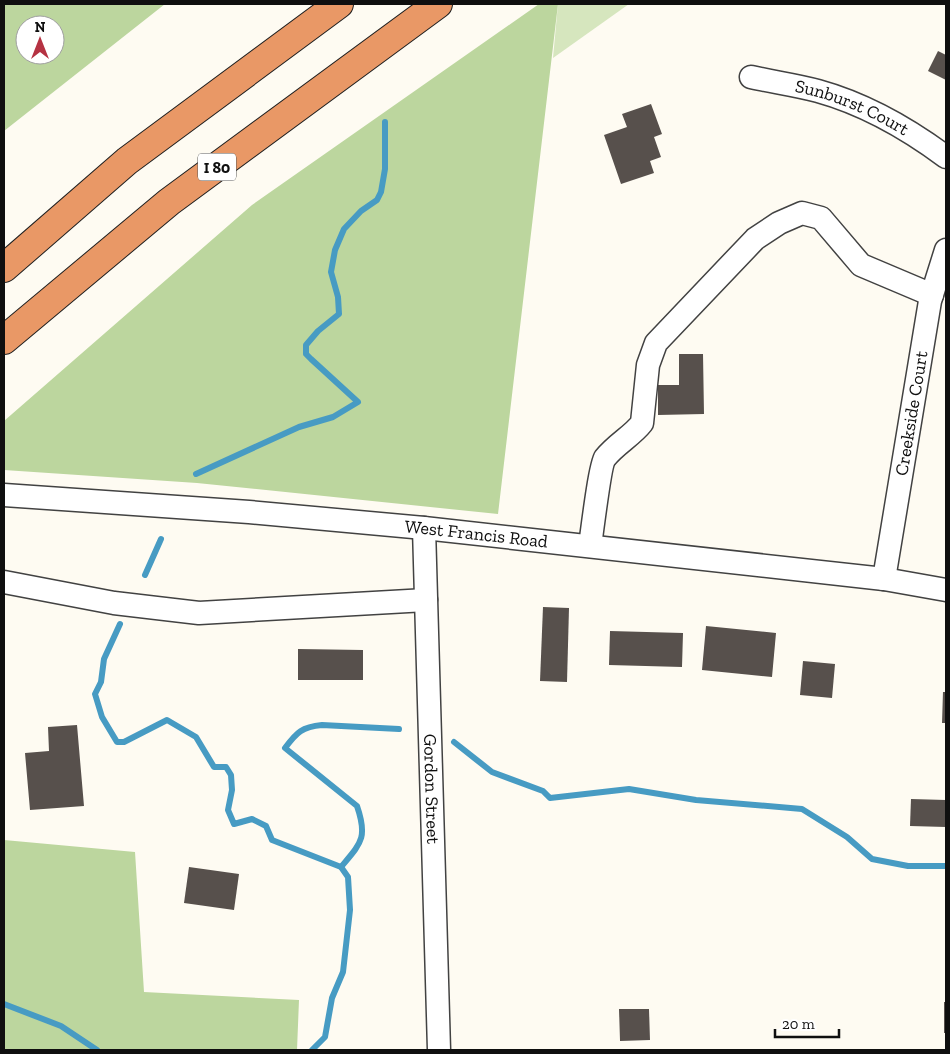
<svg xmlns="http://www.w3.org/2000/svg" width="950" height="1054" font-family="'Zilla Slab',serif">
	<rect width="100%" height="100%" fill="#fefbf2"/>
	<polygon fill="#d6e6be" points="558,4 629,4 553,58"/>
	<g fill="#bcd69e" fill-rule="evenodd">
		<path d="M4,4H165L4,131ZM25,25H55V55H25Z"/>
		<polygon points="539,4 558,4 498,514 197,483 4,470 4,421 252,205"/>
		<polygon points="4,840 135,852 144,992 299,1000 297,1050 4,1050"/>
	</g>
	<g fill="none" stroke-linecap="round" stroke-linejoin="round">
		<g stroke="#479bc3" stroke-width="6">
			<polyline points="196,474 299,427 333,417 358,402 311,359 306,354 306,345 318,331 339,314 338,297 331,272 335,250 344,229 361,211 377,200 381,192 385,169 385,122"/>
			<polyline points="145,575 161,539"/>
			<polyline points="120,624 104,659 101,682 95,694 102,717 117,742 124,742 167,720 196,737 214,767 226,767 231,775 232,790 228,810 234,824 252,819 266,826 272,840 341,867 348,877 350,910 343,972 332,998 325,1037 312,1050"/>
			<polyline points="454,742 492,772 543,791 550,798 629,789 696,800 802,809 847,837 872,859 908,866 946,866"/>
			<path d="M341,867C361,843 368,838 357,806L285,748C297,732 302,727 322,725L399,729"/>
			<polyline points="4,1004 61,1026 97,1050"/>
		</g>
	</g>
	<g fill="#57504c">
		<polygon points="938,51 946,55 946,80 928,71"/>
		<polygon points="651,104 662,134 654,137 661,157 650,161 654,173 621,184 604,135 627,127 622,114"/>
		<polygon points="679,354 703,354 704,414 658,415 658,385 679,385"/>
		<polygon points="543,607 569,608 567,682 540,681"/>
		<polygon points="706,626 776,633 772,677 702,670"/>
		<polygon points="610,631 683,633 682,667 609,665"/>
		<polygon points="298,649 363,650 363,680 298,680"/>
		<polygon points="803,661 835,664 832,698 800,695"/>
		<polygon points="943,692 946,692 946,723 942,723"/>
		<polygon points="77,725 84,806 30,810 25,753 49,751 48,727"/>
		<polygon points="911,799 946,800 946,827 910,826"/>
		<polygon points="189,867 239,874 234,910 184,903"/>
		<rect x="944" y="1002" width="2" height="31"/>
		<polygon points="619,1009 649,1009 650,1040 620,1041"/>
	</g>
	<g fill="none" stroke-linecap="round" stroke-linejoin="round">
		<g stroke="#424242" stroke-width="25">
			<g id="minor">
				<path id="s1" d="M751,77C773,82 796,85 818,91C865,104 907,128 946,157"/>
				<path id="s2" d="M4,495L249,512L424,528L884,579L946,590"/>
				<path id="s3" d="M424,528L439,1050"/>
				<path d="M590,546C592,532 600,465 605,458C616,444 632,436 642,423L648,365L656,343L755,239L779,223L802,213L821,218L861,265L932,295"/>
				<path id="s4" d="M884,579L930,301L946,250"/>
				<polyline points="4,582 114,603 199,613 426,600"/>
			</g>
		</g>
		<g stroke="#202020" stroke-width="30">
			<g id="highway">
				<polyline points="4,268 127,161 339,4"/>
				<polyline points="4,340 169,202 438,4"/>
			</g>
		</g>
		<use href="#minor" stroke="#fff" stroke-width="22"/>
		<use href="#highway" stroke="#e99866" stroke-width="28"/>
	</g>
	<g text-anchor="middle" stroke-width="5" stroke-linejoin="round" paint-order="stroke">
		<rect fill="#fff" stroke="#575757" stroke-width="1" x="198" y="153.5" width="38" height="27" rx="4"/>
		<g font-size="16" font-weight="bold" fill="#0f0f0f">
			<text x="217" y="173">I 80</text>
		</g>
		<g font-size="18" fill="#0f0f0f" stroke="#fff">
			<text dy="6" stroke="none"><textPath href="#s1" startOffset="106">Sunburst Court</textPath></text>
			<text dy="6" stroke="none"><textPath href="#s4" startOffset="168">Creekside Court</textPath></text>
			<text dy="6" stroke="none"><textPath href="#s2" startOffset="474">West Francis Road</textPath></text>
			<text dy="6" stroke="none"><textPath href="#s3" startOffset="261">Gordon Street</textPath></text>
		</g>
	</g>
	<rect width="950" height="1054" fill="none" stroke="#0f0f0f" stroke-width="10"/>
	<g transform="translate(40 40)"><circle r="24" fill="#ffffff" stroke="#9f9f9f"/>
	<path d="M0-4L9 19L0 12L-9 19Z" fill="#b53242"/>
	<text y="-8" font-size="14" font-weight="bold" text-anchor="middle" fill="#0f0f0f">N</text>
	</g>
	<path d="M775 1029v8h64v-8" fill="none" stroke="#0f0f0f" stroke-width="2.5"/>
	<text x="782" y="1029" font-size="15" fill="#0f0f0f" stroke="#ffffff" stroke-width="4" paint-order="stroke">20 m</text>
</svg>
